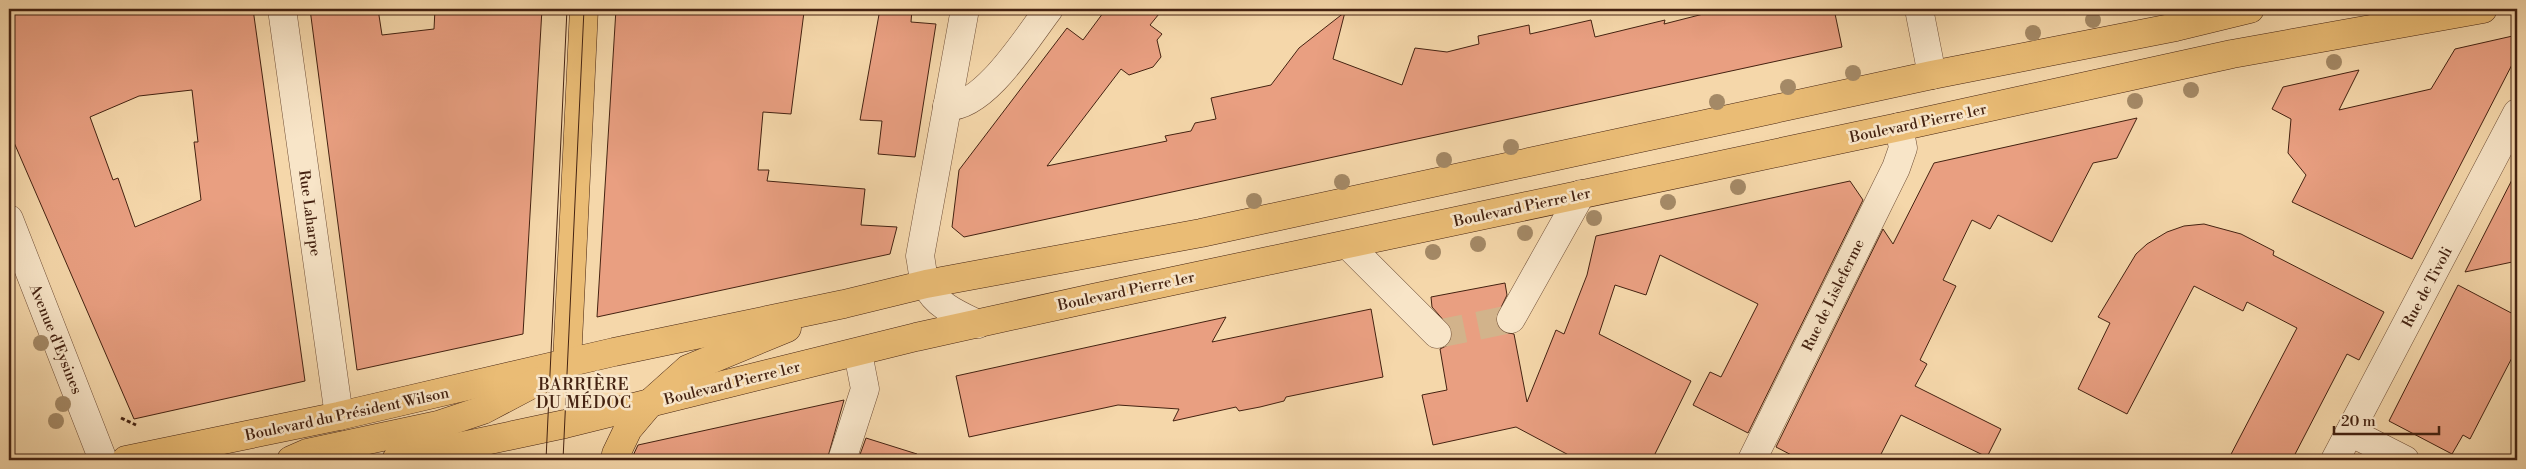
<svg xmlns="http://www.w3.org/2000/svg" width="2526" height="469" font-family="'Libre Bodoni',serif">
	<rect width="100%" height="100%" fill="#f5d7aa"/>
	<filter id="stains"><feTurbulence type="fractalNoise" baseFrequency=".004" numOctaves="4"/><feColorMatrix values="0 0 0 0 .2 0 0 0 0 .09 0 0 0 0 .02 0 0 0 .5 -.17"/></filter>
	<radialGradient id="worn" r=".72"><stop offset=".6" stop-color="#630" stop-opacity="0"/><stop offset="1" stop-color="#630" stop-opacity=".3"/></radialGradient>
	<g fill="#e99f81" stroke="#421" fill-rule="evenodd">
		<path d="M9,9H253L305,381L134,419L9,131ZM192,90L198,142H194L201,200L135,227L118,178L113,180L90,117L139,96Z"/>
		<polygon points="310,9 378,9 382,35 434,29 435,9 542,9 523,334 357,370"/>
		<polygon points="616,9 764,9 804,12 791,114 763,112 758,170 769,170 767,181 865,189 861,225 897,227 890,254 597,317"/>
		<polygon points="880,9 912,9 911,22 936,24 915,157 878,154 882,121 860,120"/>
		<polygon points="1106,9 1163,9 1150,25 1162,34 1157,40 1161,57 1153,67 1129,75 1121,69 1047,166 1167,141 1165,136 1191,131 1195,123 1216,119 1211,98 1271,85 1299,48 1345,12 1333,59 1402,85 1415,48 1447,52 1479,44 1478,36 1529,25 1530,34 1591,20 1595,37 1665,20 1664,24 1723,9 1834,9 1842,47 964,237 952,227 959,170 1067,28 1083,40"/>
		<polygon points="2517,35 2517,55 2412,259 2292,202 2306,175 2288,153 2291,119 2272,109 2283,87 2359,70 2339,110 2431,89 2455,49"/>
		<polygon points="2137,118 2117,158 2093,163 2052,242 1998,215 1990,229 1972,220 1943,280 1956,286 1920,360 1927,364 1915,386 2001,429 1987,457 1901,415 1878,460 1801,460 1776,447 1883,229 1893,244 1934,163"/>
		<polygon points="2517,170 2517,261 2465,272"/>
		<polygon points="1850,181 1863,200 1748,433 1693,405 1710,372 1721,377 1758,304 1660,255 1646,295 1615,285 1599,334 1691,381 1652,460 1578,460 1516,427 1433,445 1422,395 1447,390 1440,349 1448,345 1452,338 1452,330 1432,307 1431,297 1505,283 1507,295 1495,320 1497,327 1503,332 1514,334 1527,402 1556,330 1564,334 1587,275 1596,236"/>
		<polygon points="2204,224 2241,234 2274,251 2273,255 2384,312 2359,360 2347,354 2292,460 2228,460 2297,328 2247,302 2243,311 2194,286 2127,414 2078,389 2110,323 2098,317 2136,254 2147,244 2167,232 2184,226"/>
		<polygon points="2458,285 2517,316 2517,348 2470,439 2463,435 2452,454 2389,421"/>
		<polygon points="1371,309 1383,377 1286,397 1284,401 1260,407 1239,411 1236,407 1173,421 1179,409 1118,405 969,437 956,376 1226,317 1212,342"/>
		<polygon points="844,400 827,460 631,460 638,445"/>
		<polygon points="866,438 917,454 916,460 858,460"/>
	</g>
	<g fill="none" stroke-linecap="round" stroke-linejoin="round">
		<polyline stroke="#d2b38b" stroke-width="28" stroke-dasharray="28 14" stroke-linecap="butt" points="1437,334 1511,319"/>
		<g stroke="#704f37" stroke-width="29">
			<g id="minor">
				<polyline points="282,9 339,416"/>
				<path d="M965,9L920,256C922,265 922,275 926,284C935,305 959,315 978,324"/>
				<polyline points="1919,9 1932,75"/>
				<path d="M947,106C984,109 1028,36 1049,9"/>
				<polyline points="9,219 103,460"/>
				<polyline points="1348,245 1437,334"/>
				<polyline points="1511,319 1581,194"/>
				<polyline points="2350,432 2405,460"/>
				<polyline points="842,460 865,389 858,353"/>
				<polyline points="1752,460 1896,168 1903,148 1899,127"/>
				<polyline points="2335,460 2517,113"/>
			</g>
		</g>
		<g stroke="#421" stroke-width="29">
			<g id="major">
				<polyline points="567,363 584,9"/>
				<polyline points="126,460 339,416 614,352 844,304 926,284 1201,233 1932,75 2176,27 2250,9"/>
				<polyline points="291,460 307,453 438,425 483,410 538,381"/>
				<polyline points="396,460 565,424 916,337 1093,298 1899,127 2232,54 2483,9"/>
				<polyline points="615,460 616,454 628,429 650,403 688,369 787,328"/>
			</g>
		</g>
		<polyline stroke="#421" stroke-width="3" stroke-dasharray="4 2.5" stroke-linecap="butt" points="121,418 136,425"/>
		<use href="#minor" stroke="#f8e5c8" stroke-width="28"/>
		<use href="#major" stroke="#eabc75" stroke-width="28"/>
		<g stroke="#421" stroke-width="1">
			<polyline points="546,460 567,9"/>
			<polyline points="563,460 584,9"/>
		</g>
	</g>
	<g fill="#a48966">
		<circle cx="2093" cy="20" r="8"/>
		<circle cx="2033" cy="33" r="8"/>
		<circle cx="2334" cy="62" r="8"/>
		<circle cx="1853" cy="73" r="8"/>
		<circle cx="1788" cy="87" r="8"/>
		<circle cx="2191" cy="90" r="8"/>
		<circle cx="2135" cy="101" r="8"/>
		<circle cx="1717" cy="102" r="8"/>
		<circle cx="1511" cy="147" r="8"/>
		<circle cx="1444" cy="160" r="8"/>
		<circle cx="1342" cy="182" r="8"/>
		<circle cx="1738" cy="187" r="8"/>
		<circle cx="1254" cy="201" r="8"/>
		<circle cx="1668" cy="202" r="8"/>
		<circle cx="1594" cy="218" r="8"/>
		<circle cx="1525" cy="233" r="8"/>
		<circle cx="1478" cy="244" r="8"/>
		<circle cx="1433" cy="252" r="8"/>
		<circle cx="41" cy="343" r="8"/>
		<circle cx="63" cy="404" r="8"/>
		<circle cx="56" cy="421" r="8"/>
	</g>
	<g text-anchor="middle" stroke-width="5" stroke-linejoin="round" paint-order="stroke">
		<g font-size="15" fill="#421" stroke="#f8e5c8">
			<text transform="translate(1918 123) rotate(-12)" y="5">Boulevard Pierre 1er</text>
			<text transform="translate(1522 207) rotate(-12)" y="5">Boulevard Pierre 1er</text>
			<text transform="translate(310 213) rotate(82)" y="5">Rue Laharpe</text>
			<text transform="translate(2427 287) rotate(-62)" y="5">Rue de Tivoli</text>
			<text transform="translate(1126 291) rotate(-12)" y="5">Boulevard Pierre 1er</text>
			<text transform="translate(1833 295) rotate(-64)" y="5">Rue de Lisleferme</text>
			<text transform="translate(56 339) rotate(68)" y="5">Avenue d'Eysines</text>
			<text transform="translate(732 383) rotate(-14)" y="5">Boulevard Pierre 1er</text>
			<text transform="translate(347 414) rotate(-12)" y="5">Boulevard du Président Wilson</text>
		</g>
		<g font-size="16" letter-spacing="1" fill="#421" stroke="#f8e5c8">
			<text x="584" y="390">BARRIÈRE<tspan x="584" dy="18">DU MÉDOC</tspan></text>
		</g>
	</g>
	<rect width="2526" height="469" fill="none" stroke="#f5d7aa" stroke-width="30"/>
	<rect x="10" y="10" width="2506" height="449" fill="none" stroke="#421" stroke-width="2.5"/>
	<rect x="15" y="15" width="2496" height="439" fill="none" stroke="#421"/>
	<path d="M2334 426v8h105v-8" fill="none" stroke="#442211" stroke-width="2.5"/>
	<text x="2341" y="426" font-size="15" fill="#442211" stroke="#f8e5c8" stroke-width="4" paint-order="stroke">20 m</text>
	<rect width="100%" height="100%" filter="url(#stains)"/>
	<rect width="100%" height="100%" fill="url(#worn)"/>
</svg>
